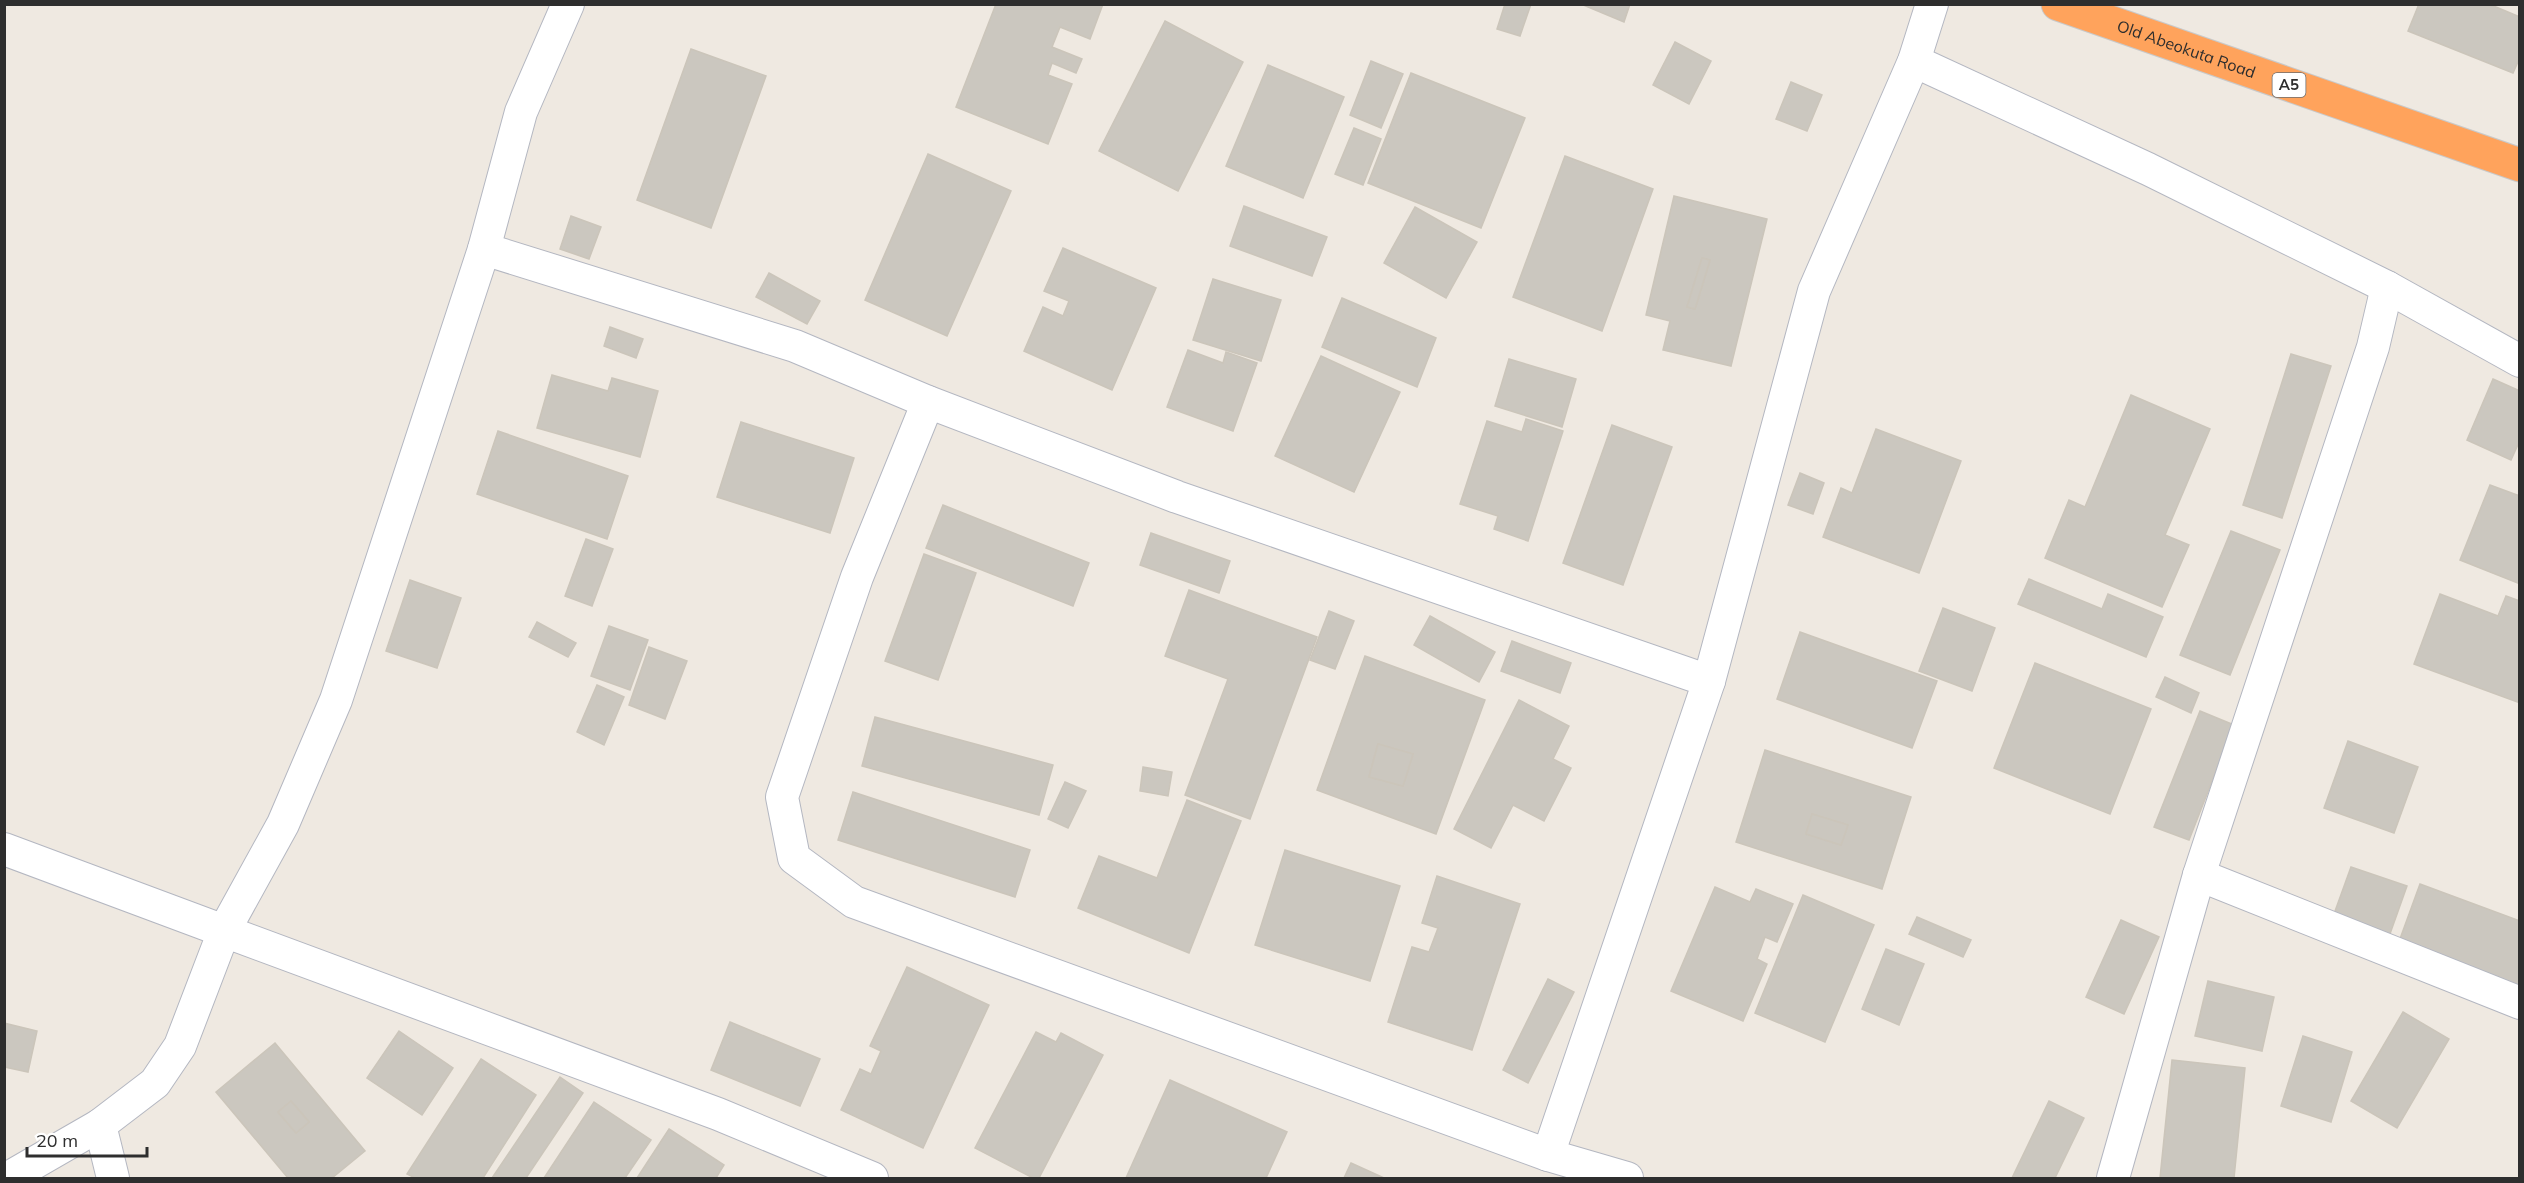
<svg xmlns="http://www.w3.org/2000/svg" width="2524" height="1183" font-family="Mulish,sans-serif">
	<rect width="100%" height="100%" fill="#efe9e1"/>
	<g fill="#cbc7bf" stroke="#cbc5ba" stroke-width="1.5" fill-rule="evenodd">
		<polygon points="996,4 1103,4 1090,39 1060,27 1052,47 1082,59 1076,73 1052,63 1048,75 1072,84 1048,144 956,107"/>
		<polygon points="1505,4 1531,4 1520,36 1497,29"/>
		<polygon points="1581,4 1630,4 1624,22"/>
		<polygon points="2419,4 2489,4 2520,17 2520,57 2513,73 2408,31"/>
		<polygon points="1165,21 1243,62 1178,191 1099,151"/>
		<polygon points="1675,42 1711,61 1689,104 1653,85"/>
		<polygon points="691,49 766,76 711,228 637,200"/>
		<polygon points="1371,61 1403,74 1381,128 1350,115"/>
		<polygon points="1268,65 1344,97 1303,198 1226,166"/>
		<polygon points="1411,73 1525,118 1481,228 1368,183"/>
		<polygon points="1791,82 1822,95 1807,131 1776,119"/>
		<polygon points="1354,128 1381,139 1363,185 1335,174"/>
		<polygon points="928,154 1011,191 947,336 865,300"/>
		<polygon points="1565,156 1653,189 1602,331 1513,297"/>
		<path d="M1674,196L1767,219L1731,366L1663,350L1670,321L1646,315ZM1702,258L1710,260L1695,309L1687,307Z"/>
		<polygon points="1244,206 1327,237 1312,276 1230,246"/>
		<polygon points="1415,207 1477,242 1446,298 1384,263"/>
		<polygon points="571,216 601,227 589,259 560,249"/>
		<polygon points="1063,248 1156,288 1112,390 1024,351 1043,307 1063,316 1069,301 1044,291"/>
		<polygon points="1702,258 1710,260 1695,309 1687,307"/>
		<polygon points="769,273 820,301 807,324 756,297"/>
		<polygon points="1213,279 1281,300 1261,361 1193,340"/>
		<polygon points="1342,298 1436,338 1417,387 1322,347"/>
		<polygon points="610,327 643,339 636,358 604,346"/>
		<polygon points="1188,350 1223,363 1226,352 1257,363 1233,431 1167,407"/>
		<polygon points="2291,354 2331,366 2282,518 2243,505"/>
		<polygon points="1321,356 1400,392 1354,492 1275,456"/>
		<polygon points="1509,359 1576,379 1562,427 1495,406"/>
		<polygon points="552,375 608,391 612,378 658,391 640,457 537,428"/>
		<polygon points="2493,379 2520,391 2520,440 2511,460 2467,440"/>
		<polygon points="2131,395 2210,429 2165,535 2189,545 2162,607 2045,558 2069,500 2085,507"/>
		<polygon points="1526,419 1563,431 1528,541 1494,529 1498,516 1460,504 1487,421 1522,432"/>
		<polygon points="741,422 854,458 830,533 717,497"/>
		<polygon points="1612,425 1672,447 1623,585 1563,563"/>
		<polygon points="1876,429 1961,461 1919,573 1823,537 1841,488 1852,493"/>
		<polygon points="498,431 628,476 607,539 477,494"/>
		<polygon points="1800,473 1824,483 1813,514 1788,505"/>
		<polygon points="2490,485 2520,496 2520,584 2460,560"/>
		<polygon points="943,505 1089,563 1073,606 926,548"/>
		<polygon points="2231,531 2280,550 2230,675 2180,655"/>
		<polygon points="1151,533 1230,561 1219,593 1140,565"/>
		<polygon points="586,539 613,549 592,606 565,596"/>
		<polygon points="924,554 976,573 938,680 885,661"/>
		<polygon points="2029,579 2102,609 2108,594 2163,617 2146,657 2018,604"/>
		<polygon points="410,580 461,598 437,668 386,651"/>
		<polygon points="1189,590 1317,637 1250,819 1185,795 1228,679 1165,656"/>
		<polygon points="2440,594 2498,616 2506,596 2520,601 2520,703 2414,664"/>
		<polygon points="1943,608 1995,628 1972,691 1919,671"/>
		<polygon points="1329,611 1354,621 1335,669 1310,660"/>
		<polygon points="1430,616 1495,652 1479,682 1414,645"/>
		<polygon points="537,622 576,643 568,657 529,637"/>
		<polygon points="609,626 648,640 630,690 591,676"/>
		<polygon points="1800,632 1937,681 1912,748 1777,699"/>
		<polygon points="1512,641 1571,663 1560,693 1501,671"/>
		<polygon points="649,647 687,661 665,719 629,705"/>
		<path d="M1365,656L1485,700L1436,834L1317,790ZM1378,744L1413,754L1403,786L1369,777Z"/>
		<polygon points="2035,663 2151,709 2110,814 1994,768"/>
		<polygon points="2165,677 2199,693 2191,713 2156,697"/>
		<polygon points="597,685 624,697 604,745 577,732"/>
		<polygon points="1519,700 1569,726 1553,759 1571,768 1544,821 1513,805 1491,848 1454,829"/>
		<polygon points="2200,711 2234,725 2189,840 2154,827"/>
		<polygon points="875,717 1053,765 1039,815 862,766"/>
		<polygon points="2348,741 2418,767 2394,833 2324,808"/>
		<polygon points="1378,744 1413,754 1403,786 1369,777"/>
		<path d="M1765,750L1911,797L1882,889L1736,842ZM1812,814L1848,825L1841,845L1806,834Z"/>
		<polygon points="1143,767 1172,772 1168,796 1140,791"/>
		<polygon points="1065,782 1086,791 1068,828 1048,819"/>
		<polygon points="853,792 1030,850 1015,897 838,840"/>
		<polygon points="1187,800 1241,821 1189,953 1078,908 1099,856 1157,878"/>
		<polygon points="1812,814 1848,825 1841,845 1806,834"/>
		<polygon points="1285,850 1400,886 1370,981 1255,945"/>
		<polygon points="2351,867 2407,886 2386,945 2330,925"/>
		<polygon points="1437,876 1520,904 1472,1050 1388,1022 1412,947 1429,952 1438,928 1422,923"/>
		<polygon points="2420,884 2520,921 2520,993 2397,947"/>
		<polygon points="1715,887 1750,902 1756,889 1793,904 1777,942 1765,937 1757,959 1767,964 1743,1021 1671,991"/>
		<polygon points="1803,895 1874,925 1825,1042 1755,1013"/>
		<polygon points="1917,917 1971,940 1963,957 1909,934"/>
		<polygon points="2121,920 2159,937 2124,1014 2086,997"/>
		<polygon points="1886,949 1924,964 1899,1025 1862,1009"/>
		<polygon points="907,967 989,1005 923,1148 841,1110 860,1069 871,1074 881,1051 870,1046"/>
		<polygon points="1548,979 1574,992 1528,1083 1503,1070"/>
		<polygon points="2208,981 2274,997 2262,1051 2195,1036"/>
		<polygon points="2403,1012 2449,1039 2397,1128 2351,1101"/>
		<polygon points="730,1022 820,1059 800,1106 711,1070"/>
		<polygon points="4,1023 37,1031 28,1072 4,1067"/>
		<polygon points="399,1031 453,1068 422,1115 367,1078"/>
		<polygon points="1036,1032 1056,1042 1061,1033 1103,1055 1039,1178 1033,1178 975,1148"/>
		<polygon points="2303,1036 2352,1052 2331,1122 2281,1106"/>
		<path d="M275,1043L365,1151L332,1178H288L216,1092ZM291,1101L309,1122L296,1133L278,1112Z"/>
		<polygon points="481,1059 536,1095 483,1178 415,1178 407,1174"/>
		<polygon points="2172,1060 2245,1068 2234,1178 2160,1178"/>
		<polygon points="560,1077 583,1093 526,1178 492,1178"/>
		<polygon points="1170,1080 1287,1132 1266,1178 1126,1178"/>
		<polygon points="291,1101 309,1122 296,1133 278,1112"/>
		<polygon points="2049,1101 2084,1118 2055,1178 2012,1178"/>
		<polygon points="594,1102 651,1140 625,1178 544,1178"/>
		<polygon points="669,1129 724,1165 716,1178 637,1178"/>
		<polygon points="1351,1163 1384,1178 1344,1178"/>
	</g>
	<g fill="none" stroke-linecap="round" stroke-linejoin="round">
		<g stroke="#b4b7c1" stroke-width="34">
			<g id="street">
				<polyline points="1914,61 2148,169 2387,287 2520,361"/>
				<polyline points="484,249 795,346 928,402 1177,497 1709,681"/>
				<polyline points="928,402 857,577 782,797 794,858 854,902 1548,1155 1709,681 1814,291 1914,61 1932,4"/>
				<polyline points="4,849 224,931 283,824 336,700 484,249 521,112 568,4"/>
				<polyline points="2199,875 2520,1003"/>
				<polyline points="100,1125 113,1178"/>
				<polyline points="1548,1155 1627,1178"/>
				<polyline points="8,1178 100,1125 155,1083 180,1046 224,931 718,1114 872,1178"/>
				<polyline points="2113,1178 2199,875 2373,347 2387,287"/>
			</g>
		</g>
		<g stroke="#c9c9c9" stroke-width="35">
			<g id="highway">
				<path id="s1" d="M2058,4L2520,165"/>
			</g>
		</g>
		<use href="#street" stroke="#fff" stroke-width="32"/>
		<use href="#highway" stroke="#ffa35c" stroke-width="33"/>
	</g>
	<g text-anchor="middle" stroke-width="4.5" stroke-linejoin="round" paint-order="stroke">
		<rect fill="#fff" stroke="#6d6d6d" stroke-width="1.5" x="2272.5" y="73" width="33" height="24" rx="4.5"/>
		<g font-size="15" font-weight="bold" fill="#2e2e2e">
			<text x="2289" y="90">A5</text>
		</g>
		<g font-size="16" fill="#2e2e2e" stroke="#fff">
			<text dy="6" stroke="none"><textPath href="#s1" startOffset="136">Old Abeokuta Road</textPath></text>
		</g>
	</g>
	<rect width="2524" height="1183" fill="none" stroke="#2e2e2e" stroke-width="12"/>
	<path d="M27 1147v9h120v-9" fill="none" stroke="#2e2e2e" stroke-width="3"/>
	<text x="36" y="1147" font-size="18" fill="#2e2e2e" stroke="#ffffff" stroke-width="4.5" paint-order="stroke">20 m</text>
</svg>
